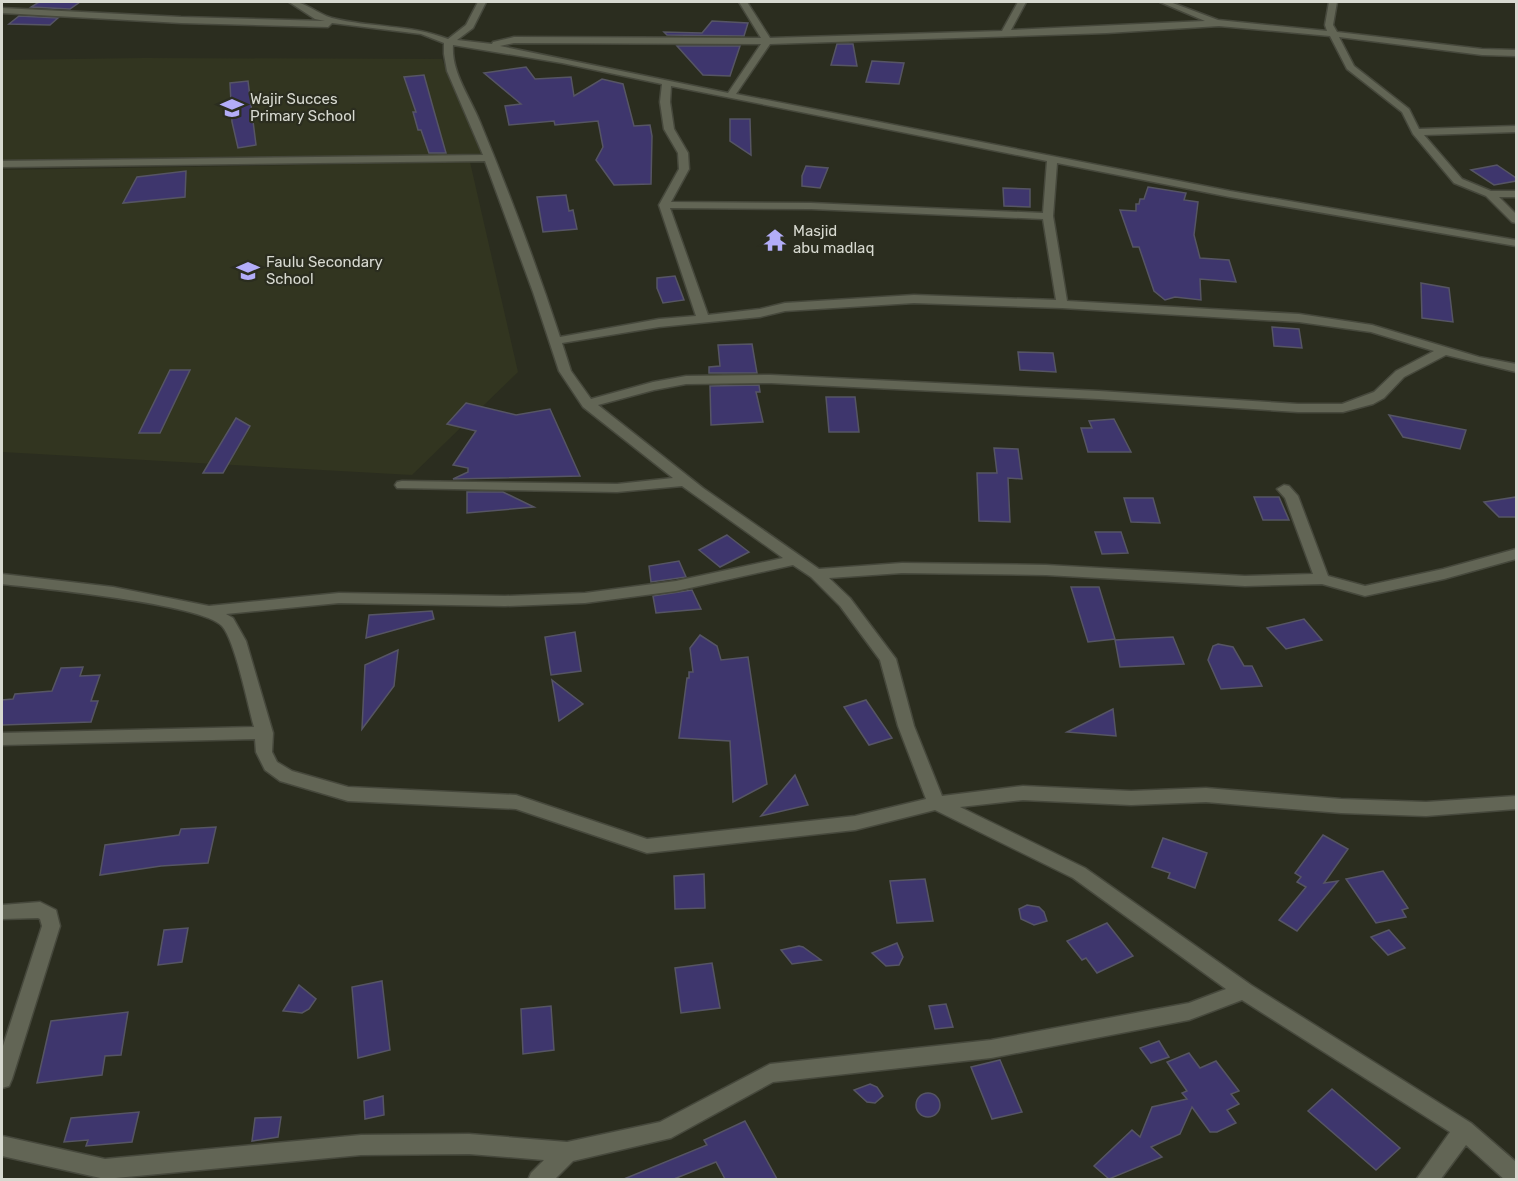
<svg xmlns="http://www.w3.org/2000/svg" width="1518" height="1181" font-family="Rubik,sans-serif">
	<rect width="100%" height="100%" fill="#2b2d1f"/>
	<g fill="#323520">
		<polygon points="144,58 442,59 484,157 2,163 2,60"/>
		<polygon points="470,162 518,372 412,475 2,452 2,170"/>
	</g>
	<g fill="#3e366d" stroke="#565564" stroke-width="1.5">
		<polygon points="39,2 80,2 70,9 31,7"/>
		<polygon points="19,16 58,18 50,25 9,24"/>
		<polygon points="712,21 748,23 744,36 667,35 664,32 702,33"/>
		<polygon points="837,44 853,44 857,66 831,65"/>
		<polygon points="677,46 740,46 730,76 703,75"/>
		<polygon points="872,61 904,63 899,84 866,82"/>
		<polygon points="526,67 535,79 571,77 574,96 602,79 623,84 634,126 650,125 652,136 651,184 614,185 596,160 603,147 598,121 555,125 554,121 509,125 505,106 521,104 484,73"/>
		<polygon points="424,75 434,111 446,153 429,153 421,130 418,130 413,112 416,112 404,77"/>
		<polygon points="248,81 256,145 238,148 232,122 230,83"/>
		<polygon points="730,119 750,119 751,155 730,141"/>
		<polygon points="1497,165 1516,178 1516,181 1494,185 1471,170"/>
		<polygon points="806,166 828,168 820,188 802,186 802,176"/>
		<polygon points="186,171 185,197 123,203 137,177"/>
		<polygon points="1148,187 1186,193 1184,200 1198,202 1194,235 1200,258 1229,260 1236,282 1200,279 1201,300 1175,297 1165,300 1154,291 1139,247 1133,247 1120,210 1136,211 1136,204 1139,204 1140,199 1144,199"/>
		<polygon points="1003,188 1030,189 1030,207 1004,206"/>
		<polygon points="566,195 569,211 573,210 577,229 543,232 537,197"/>
		<polygon points="675,276 684,300 663,303 657,288 657,278"/>
		<polygon points="1421,283 1449,288 1453,322 1422,318"/>
		<polygon points="1272,327 1299,329 1302,348 1274,346"/>
		<polygon points="752,344 757,373 709,373 709,367 720,366 718,345"/>
		<polygon points="1018,352 1053,353 1056,372 1020,370"/>
		<polygon points="170,370 190,370 160,433 139,433"/>
		<polygon points="759,385 760,392 756,392 763,422 711,425 710,386"/>
		<polygon points="826,397 855,397 859,432 829,432"/>
		<polygon points="466,403 516,415 550,409 580,476 453,479 468,472 468,468 453,465 476,431 447,424"/>
		<polygon points="1389,415 1466,430 1460,449 1403,437"/>
		<polygon points="236,418 250,426 223,473 203,473"/>
		<polygon points="1114,419 1131,452 1088,452 1081,428 1092,428 1089,421"/>
		<polygon points="994,448 1018,449 1022,479 1008,478 1010,522 979,521 977,473 997,473"/>
		<polygon points="467,492 503,492 534,507 467,513"/>
		<polygon points="1254,497 1279,497 1289,520 1263,520"/>
		<polygon points="1516,497 1516,517 1499,517 1484,502"/>
		<polygon points="1124,498 1153,498 1160,523 1131,522"/>
		<polygon points="1095,532 1121,532 1128,553 1102,554"/>
		<polygon points="727,535 749,552 720,567 699,550"/>
		<polygon points="679,561 686,577 651,582 649,566"/>
		<polygon points="1071,587 1099,587 1115,639 1088,642"/>
		<polygon points="692,590 701,609 656,613 653,596"/>
		<polygon points="432,611 434,619 366,638 369,615"/>
		<polygon points="1304,619 1322,640 1286,649 1267,628"/>
		<polygon points="575,632 581,671 551,675 545,637"/>
		<polygon points="700,635 717,646 721,660 748,657 767,784 733,802 730,741 679,738 687,678 689,678 689,672 693,672 690,648"/>
		<polygon points="1173,637 1184,664 1120,667 1115,640"/>
		<polygon points="1218,644 1233,647 1244,666 1252,666 1262,686 1221,689 1208,660 1213,646"/>
		<polygon points="398,650 394,686 362,729 365,665"/>
		<polygon points="83,667 80,676 100,675 91,701 98,701 91,722 2,725 2,700 13,699 15,694 52,691 61,668"/>
		<polygon points="552,680 583,704 559,721"/>
		<polygon points="866,700 892,738 869,745 844,707"/>
		<polygon points="1113,709 1116,736 1067,732"/>
		<polygon points="795,775 808,805 761,816"/>
		<polygon points="216,827 208,863 161,866 100,875 105,845 179,835 181,829"/>
		<polygon points="1323,835 1348,849 1324,883 1338,881 1297,931 1279,920 1306,887 1297,882 1301,877 1295,873"/>
		<polygon points="1163,838 1207,853 1195,888 1168,878 1170,873 1152,867"/>
		<polygon points="1383,871 1408,908 1402,910 1406,917 1376,923 1346,879"/>
		<polygon points="704,874 705,908 675,909 674,876"/>
		<polygon points="925,879 933,921 897,923 890,881"/>
		<polygon points="1027,905 1039,907 1044,912 1047,921 1034,925 1021,919 1019,909"/>
		<polygon points="1107,923 1133,956 1097,973 1086,958 1082,960 1067,941"/>
		<polygon points="188,928 182,962 158,965 164,930"/>
		<polygon points="1389,930 1405,948 1388,955 1371,937"/>
		<polygon points="897,943 903,957 899,965 886,966 872,953"/>
		<polygon points="799,946 803,947 821,960 792,964 781,950"/>
		<polygon points="712,963 720,1008 681,1013 675,968"/>
		<polygon points="382,981 390,1050 358,1058 352,987"/>
		<polygon points="299,985 316,999 309,1009 302,1013 283,1011"/>
		<polygon points="946,1004 953,1027 935,1029 929,1006"/>
		<polygon points="551,1006 554,1050 523,1054 521,1009"/>
		<polygon points="128,1012 121,1055 105,1056 102,1075 37,1083 51,1021"/>
		<polygon points="1159,1041 1169,1057 1151,1063 1140,1048"/>
		<polygon points="1189,1053 1200,1068 1216,1061 1239,1091 1231,1094 1239,1104 1227,1110 1236,1123 1217,1132 1210,1132 1192,1107 1180,1134 1151,1147 1162,1157 1109,1179 1094,1166 1132,1130 1140,1137 1152,1107 1187,1099 1182,1093 1187,1091 1167,1062"/>
		<polygon points="1000,1060 1022,1112 992,1119 971,1067"/>
		<polygon points="870,1084 877,1087 883,1096 875,1103 867,1102 854,1090"/>
		<polygon points="1332,1089 1400,1148 1376,1170 1308,1111"/>
		<circle cx="928" cy="1105" r="12"/>
		<polygon points="383,1096 384,1115 365,1119 364,1101"/>
		<polygon points="139,1112 132,1142 86,1146 88,1140 64,1142 71,1118"/>
		<polygon points="281,1117 278,1137 252,1141 255,1118"/>
		<polygon points="745,1121 777,1179 725,1179 716,1162 674,1179 624,1179 707,1145 704,1140"/>
	</g>
	<g fill="none" stroke-linecap="round" stroke-linejoin="round">
		<g stroke="#46483c" stroke-width="3">
			<g id="minor">
				<path d="M289,2C304,0 317,14 332,18C371,28 409,24 448,39L466,25L478,2H486L473,28L457,40L492,44L493,42L514,37L761,38L739,2H747L770,38L1002,31L1018,2H1026L1011,30L1205,21L1160,2H1170L1218,20L1327,31L1325,25L1329,2H1337L1333,25L1337,32L1482,49L1516,50V56L1482,55L1339,37L1354,66L1409,109L1419,129L1516,126V132L1424,135L1462,179L1491,191H1516V197H1499L1516,214V223L1512,222L1486,196L1454,183L1413,134L1402,112L1347,69L1330,36L1219,26L1107,33L770,44L736,94L1230,191L1516,240V246L1230,197L1057,163L1053,216L1067,301L1299,314L1372,325L1479,357L1516,364V372L1446,355L1404,377L1384,398L1373,404L1343,412H1298L1099,399L771,383L686,384L654,390L598,405L703,488L819,569L902,563L1046,565L1245,576L1313,574L1285,498L1277,489L1284,485L1289,486L1298,496L1328,576L1365,586L1443,569L1516,549V559L1444,579L1365,596L1322,584L1245,586L1046,575L902,573L829,578L850,598L896,659L914,726L942,796L1023,786L1131,791L1206,788L1341,799L1426,802L1516,796V809L1426,816L1341,813L1206,802L1131,805L1023,800L960,807L1085,868L1251,985L1471,1123L1516,1162V1180H1505L1466,1145L1440,1180H1416L1450,1132L1242,1000L1189,1020L991,1058L773,1082L671,1138L573,1161L554,1180H528L531,1173L544,1160L469,1154L361,1155L105,1179L2,1156V1136L105,1159L361,1135L469,1134L567,1142L660,1122L770,1064L991,1040L1189,1003L1226,989L1073,878L935,810L855,830L647,853L516,809L348,801L280,781L265,770L256,752L255,739L2,745V733L254,727C248,706 235,640 222,626C203,604 39,588 2,584V574L113,587L209,606L339,593L505,596L585,593L676,581L783,558L682,486L617,492L397,488L395,485L397,482L402,481L617,484L673,478L583,407L559,371L533,292L485,161L2,167V161L483,155L447,71L444,54V43L421,34L332,23L328,27L181,23L2,13V8L181,17L325,21L315,19ZM514,43L761,44L728,93L500,46ZM453,45L562,63L662,84L660,102L664,129L678,153L679,169L659,205L696,316L659,319L560,337C536,264 509,192 480,122C470,97 451,72 453,45ZM671,86L1047,161L1043,213L811,203L671,202L689,169L688,153L674,129L670,102ZM670,208L811,209L1043,219L1056,300L914,295L785,303L760,309L708,315ZM914,303L1062,308L1299,322L1371,332L1434,351L1396,371L1374,392L1342,404H1298L1099,391L771,375L686,376L653,382L591,399L571,371L562,343L659,327L760,317L785,311ZM793,565L811,577L840,606L880,660L898,726L926,799L855,816L647,839L516,795L348,787L292,771L277,762L272,752L273,733L246,641L233,618L226,614L339,603L505,606L585,603L676,591Z"/>
				<polygon points="40,902 56,910 60,926 12,1079 9,1086 2,1088 2,1049 42,926 40,919 38,918 2,919 2,905"/>
			</g>
		</g>
		<use href="#minor" fill="#626555" fill-rule="evenodd"/>
	</g>
	<defs>
		<g id="school-bare" transform="scale(1.8)"><path d="M0-5L7-2L0 1L-7-2ZM-4 1L0 2.5L4 1V4Q0 6-4 4Z" fill="#b3adf9" stroke="#2b2d1f" stroke-width="2.5" paint-order="stroke"/></g>
		<g id="temple-bare" transform="scale(1.8)"><path d="M0-6L5-2H3V0L6.5 2.5H4V6H1.5V3h-3V6H-4V2.5H-6.5L-3 0V-2H-5Z" fill="#b3adf9" stroke="#2b2d1f" stroke-width="2.5" paint-order="stroke"/></g>
	</defs>
	<g fill-rule="evenodd">
		<use href="#school-bare" x="232" y="108"/>
		<use href="#temple-bare" x="775" y="240"/>
		<use href="#school-bare" x="248" y="271"/>
	</g>
	<g text-anchor="middle" stroke-width="4.5" stroke-linejoin="round" paint-order="stroke">
		<g font-size="15" fill="#d7d9d0" stroke="#2b2d1f" text-anchor="start">
			<text x="250" y="104">Wajir Succes<tspan x="250" dy="17">Primary School</tspan></text>
			<text x="793" y="236">Masjid<tspan x="793" dy="17">abu madlaq</tspan></text>
			<text x="266" y="267">Faulu Secondary<tspan x="266" dy="17">School</tspan></text>
		</g>
	</g>
	<rect width="1518" height="1181" fill="none" stroke="#d7d9d0" stroke-width="6"/>
</svg>
